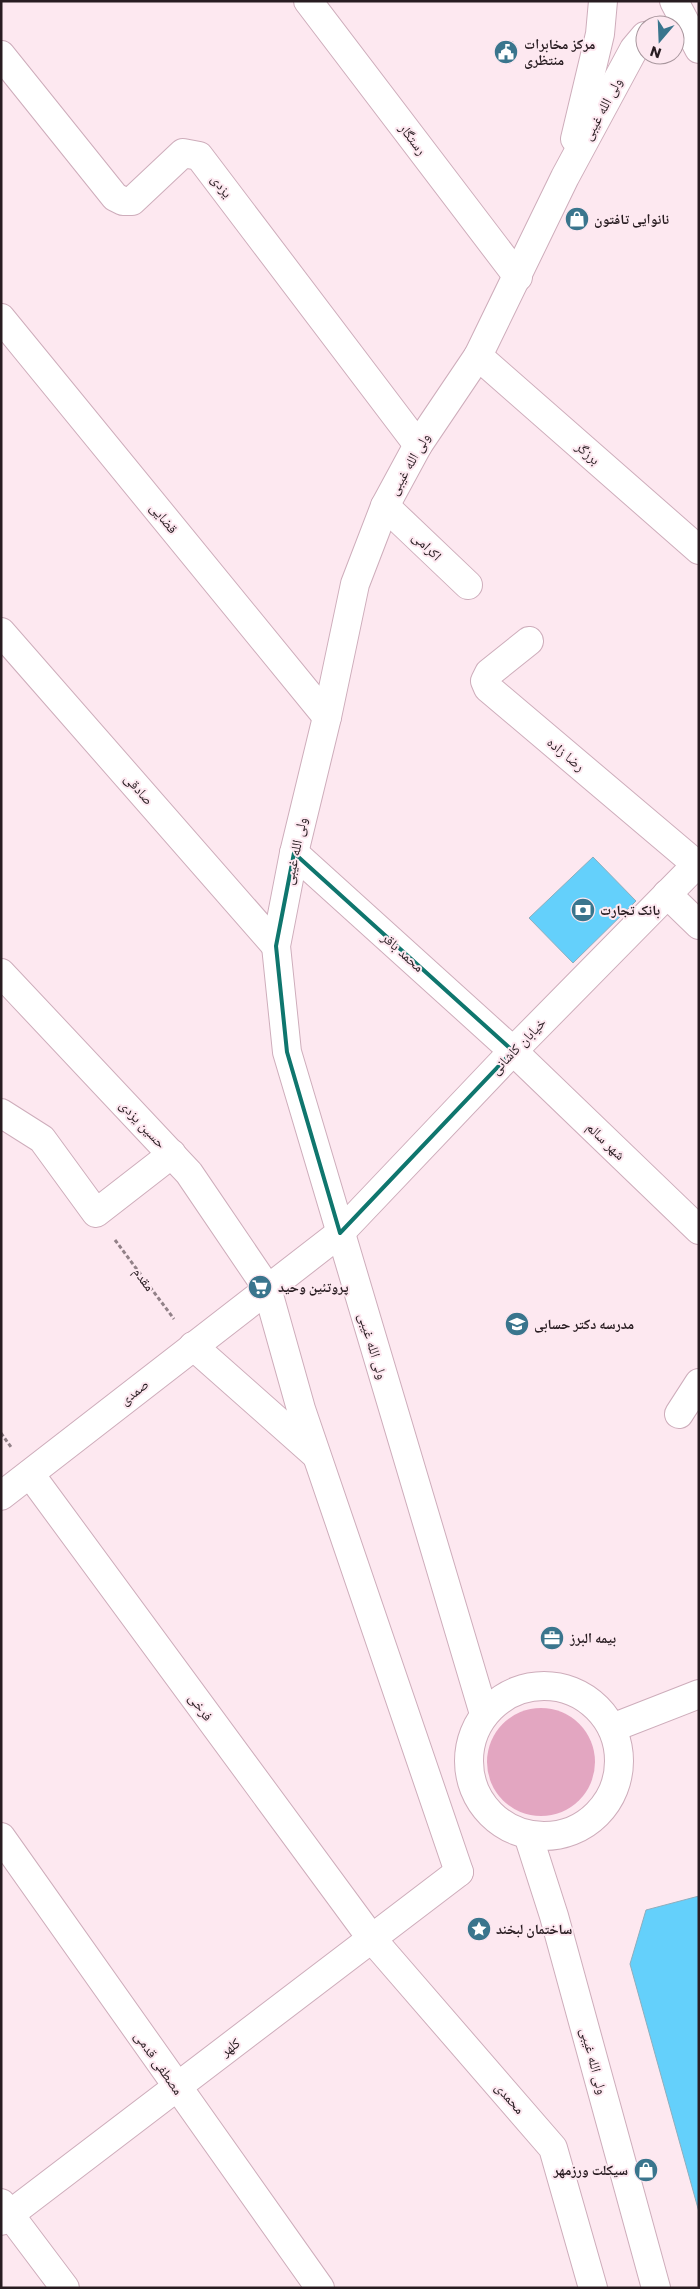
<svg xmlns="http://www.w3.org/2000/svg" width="700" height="2289" font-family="Poppins,'Noto Naskh Arabic',sans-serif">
	<rect width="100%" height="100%" fill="#fde8f0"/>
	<circle fill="#e3a6c1" cx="541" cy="1762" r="54"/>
	<g fill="#64d0fb" stroke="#8eaebd">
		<polygon points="593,857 636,901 573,963 529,918"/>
		<polygon points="699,1896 699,2212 630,1964 646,1910"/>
	</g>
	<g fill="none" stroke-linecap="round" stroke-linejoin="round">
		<g stroke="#ceadbb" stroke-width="30">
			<g id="street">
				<polyline points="308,1 518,277"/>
				<polyline points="1,55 115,197 123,201 132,201 183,153 199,156 418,445"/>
				<polyline points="1,318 327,717"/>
				<polyline points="478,356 699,550"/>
				<polyline points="385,506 468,585"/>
				<polyline points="1,632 276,946"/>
				<polyline points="529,641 489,673 485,681 488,688 696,864"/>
				<polyline points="294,853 513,1051 699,1230"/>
				<polyline points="667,894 699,925"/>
				<polyline points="1,973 189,1173 267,1288 301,1409 459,1872"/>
				<polyline points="1,1113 42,1139 96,1213 172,1154"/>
				<polyline points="193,1346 316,1455"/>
				<polyline points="679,1414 699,1383"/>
				<polyline points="30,1474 372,1939 553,2148 593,2288"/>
				<polyline points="1,2203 65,2288"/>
			</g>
		</g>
		<g stroke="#ceadbb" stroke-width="30">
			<g id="secondary">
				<polyline points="674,1 699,49"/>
				<polyline points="575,139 600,34 603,1"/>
				<polyline points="1,1496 340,1233 513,1051 699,862"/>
				<circle cx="544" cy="1761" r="75"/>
				<polyline points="484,1714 287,1052 276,946 294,853 327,717 355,584 385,506 418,445 478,356 565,177 634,49 645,36"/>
				<polyline points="612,1728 699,1694"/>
				<polyline points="528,1835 554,1916 656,2288"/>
				<polyline points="1,1837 320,2288"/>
				<polyline points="1,2221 459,1872"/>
			</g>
		</g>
		<g stroke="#928188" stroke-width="3" stroke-dasharray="4 2.5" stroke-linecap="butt">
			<polyline points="115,1240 174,1319"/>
			<polyline points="1,1433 11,1447"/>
		</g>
		<use href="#street" stroke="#fff" stroke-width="28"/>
		<use href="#secondary" stroke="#fff" stroke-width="28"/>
	</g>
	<path fill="none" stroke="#0f766e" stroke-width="4" stroke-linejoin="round" d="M294,853L513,1051L340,1233L287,1052L276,946Z"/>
	<defs>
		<g id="civic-disc" transform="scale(1.25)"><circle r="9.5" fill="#3a758d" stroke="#fde8f0"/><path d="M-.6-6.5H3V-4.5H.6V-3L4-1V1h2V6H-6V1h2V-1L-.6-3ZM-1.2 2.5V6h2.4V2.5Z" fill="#fff"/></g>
		<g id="shop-disc" transform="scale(1.25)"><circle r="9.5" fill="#3a758d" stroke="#fde8f0"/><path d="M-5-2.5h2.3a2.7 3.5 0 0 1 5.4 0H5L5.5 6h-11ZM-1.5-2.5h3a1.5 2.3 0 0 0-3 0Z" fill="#fff"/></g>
		<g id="bank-disc" transform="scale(1.25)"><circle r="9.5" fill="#3a758d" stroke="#fde8f0"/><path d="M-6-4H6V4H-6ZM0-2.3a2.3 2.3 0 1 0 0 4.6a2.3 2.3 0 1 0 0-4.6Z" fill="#fff"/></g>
		<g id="supermarket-disc" transform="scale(1.25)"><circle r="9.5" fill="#3a758d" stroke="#fde8f0"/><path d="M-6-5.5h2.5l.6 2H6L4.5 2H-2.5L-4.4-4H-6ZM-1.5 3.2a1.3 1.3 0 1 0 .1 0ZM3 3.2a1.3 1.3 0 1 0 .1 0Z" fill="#fff"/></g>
		<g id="school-disc" transform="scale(1.25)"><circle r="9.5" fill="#3a758d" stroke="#fde8f0"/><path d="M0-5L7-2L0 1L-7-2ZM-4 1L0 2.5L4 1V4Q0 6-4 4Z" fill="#fff"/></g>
		<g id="office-disc" transform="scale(1.25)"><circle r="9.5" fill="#3a758d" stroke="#fde8f0"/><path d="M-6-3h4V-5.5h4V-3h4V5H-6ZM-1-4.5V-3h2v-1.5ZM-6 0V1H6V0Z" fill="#fff"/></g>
		<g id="sight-disc" transform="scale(1.25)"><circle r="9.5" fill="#3a758d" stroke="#fde8f0"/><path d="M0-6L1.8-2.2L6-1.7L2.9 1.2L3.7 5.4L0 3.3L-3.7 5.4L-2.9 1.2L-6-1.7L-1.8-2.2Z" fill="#fff"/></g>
	</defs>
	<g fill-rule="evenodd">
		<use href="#civic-disc" x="506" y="52"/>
		<use href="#shop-disc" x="577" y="219"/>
		<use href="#bank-disc" x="583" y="910"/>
		<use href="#supermarket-disc" x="260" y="1287"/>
		<use href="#school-disc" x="517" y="1324"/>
		<use href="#office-disc" x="552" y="1638"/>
		<use href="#sight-disc" x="479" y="1929"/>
		<use href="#shop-disc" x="646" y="2170"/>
	</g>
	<g text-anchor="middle" stroke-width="4" stroke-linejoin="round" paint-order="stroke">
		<g font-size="14" font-weight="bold" fill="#281c21" stroke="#fde8f0" text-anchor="start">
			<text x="524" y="49">مرکز مخابرات<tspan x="524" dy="16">منتظری</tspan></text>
			<text x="594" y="224">نانوایی تافتون</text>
			<text x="600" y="915">بانک تجارت</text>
			<text x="278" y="1292">پروتئین وحید</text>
			<text x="534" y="1329">مدرسه دکتر حسابی</text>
			<text x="570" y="1643">بیمه البرز</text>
			<text x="496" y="1934">ساختمان لبخند</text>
			<text x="628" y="2175" text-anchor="end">سیکلت ورزمهر</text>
		</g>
		<g font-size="14" fill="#281c21" stroke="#fde8f0">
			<text transform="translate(602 109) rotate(-62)" y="5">ولی الله غیبی</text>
			<text transform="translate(413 139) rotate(53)" y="5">رستگار</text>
			<text transform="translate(222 186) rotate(53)" y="5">یزدی</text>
			<text transform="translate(588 453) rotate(41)" y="5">برزگر</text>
			<text transform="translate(409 464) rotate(-60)" y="5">ولی الله غیبی</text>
			<text transform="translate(164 518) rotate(51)" y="5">قضایی</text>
			<text transform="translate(427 546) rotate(44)" y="5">اکرامی</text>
			<text transform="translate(566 754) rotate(40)" y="5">رضا زاده</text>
			<text transform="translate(139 789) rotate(49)" y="5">صادقی</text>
			<text transform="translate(295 851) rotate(-78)" y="5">ولی الله غیبی</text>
			<text transform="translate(403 952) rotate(42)" y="5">محمد باقر</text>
			<text transform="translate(518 1046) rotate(-46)" y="5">خیابان کاشانی</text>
			<text transform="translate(143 1124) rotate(47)" y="5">حسین یزدی</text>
			<text transform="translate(606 1141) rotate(44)" y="5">شهر سالم</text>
			<text transform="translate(144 1279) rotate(54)" y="5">مقدم</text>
			<text transform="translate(373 1346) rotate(73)" y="5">ولی الله غیبی</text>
			<text transform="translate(134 1392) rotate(-38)" y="5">صمدی</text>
			<text transform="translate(201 1707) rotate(54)" y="5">فرخی</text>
			<text transform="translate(230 2047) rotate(-37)" y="5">کلهر</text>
			<text transform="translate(594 2061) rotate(75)" y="5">ولی الله غیبی</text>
			<text transform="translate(159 2063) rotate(55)" y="5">مصطفی قدمی</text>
			<text transform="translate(510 2098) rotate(49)" y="5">محمدی</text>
		</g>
	</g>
	<rect width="700" height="2289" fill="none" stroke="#281c21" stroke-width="5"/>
	<g transform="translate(660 40) rotate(199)"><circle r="24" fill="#fde8f0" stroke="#a8969d"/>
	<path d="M0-4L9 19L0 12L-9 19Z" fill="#3a758d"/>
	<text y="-8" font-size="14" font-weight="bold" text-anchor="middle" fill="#281c21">N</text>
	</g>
</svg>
